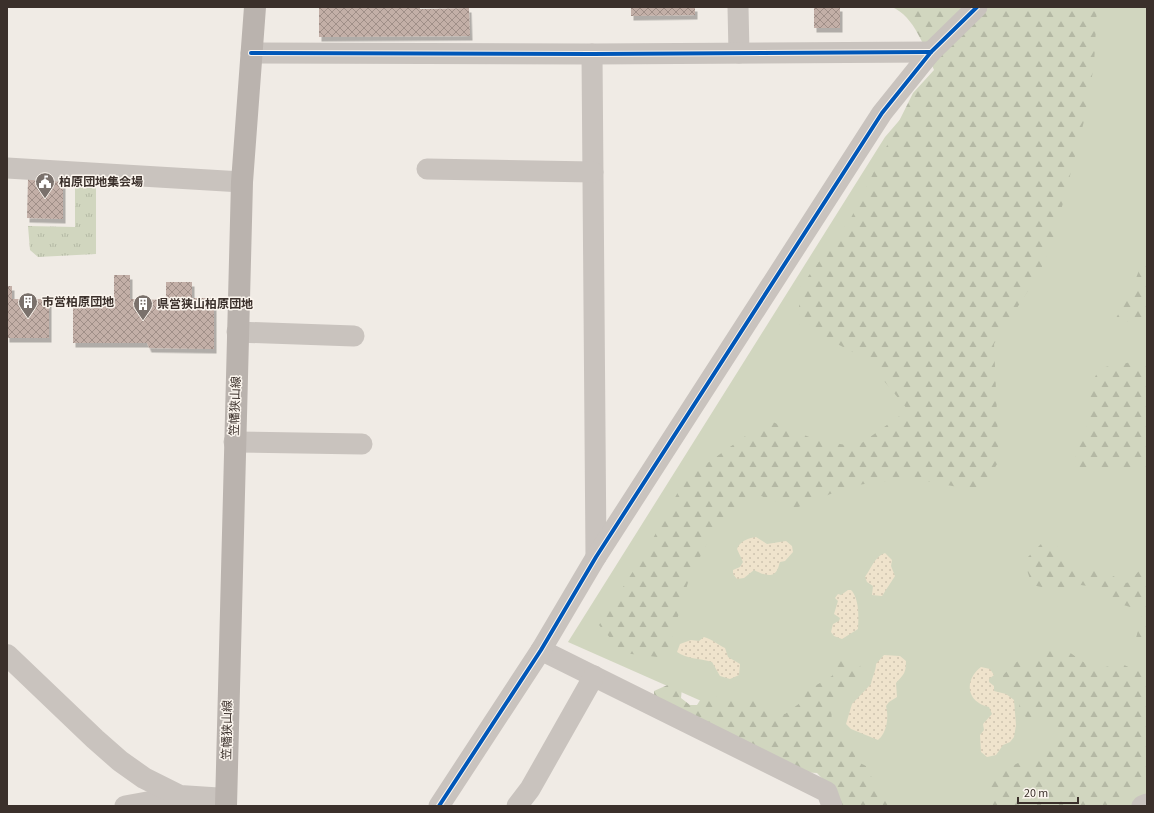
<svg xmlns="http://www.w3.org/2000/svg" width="1154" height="813" font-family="'Source Sans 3','Noto Sans JP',sans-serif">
	<defs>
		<pattern id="forest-firs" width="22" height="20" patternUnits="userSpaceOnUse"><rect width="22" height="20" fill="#d1d6bf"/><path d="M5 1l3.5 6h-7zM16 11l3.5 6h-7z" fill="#b4b8a4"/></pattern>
		<pattern id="sand-dots" width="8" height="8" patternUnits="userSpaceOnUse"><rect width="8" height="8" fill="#efe3cc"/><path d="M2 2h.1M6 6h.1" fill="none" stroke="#cec3af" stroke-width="1.8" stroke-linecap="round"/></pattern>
		<pattern id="park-tufts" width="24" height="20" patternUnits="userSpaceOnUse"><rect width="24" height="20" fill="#d1d6bf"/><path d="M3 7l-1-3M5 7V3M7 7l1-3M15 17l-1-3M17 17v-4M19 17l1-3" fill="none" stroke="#b4b8a4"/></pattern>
		<pattern id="building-cross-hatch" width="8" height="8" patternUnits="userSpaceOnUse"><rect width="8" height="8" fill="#c3afa7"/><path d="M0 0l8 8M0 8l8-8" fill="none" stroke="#a08f88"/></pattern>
		<filter id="shadow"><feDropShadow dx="2.5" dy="4.5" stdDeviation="0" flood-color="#0004"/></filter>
	</defs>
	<rect width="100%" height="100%" fill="#f0ebe5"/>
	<polygon fill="#d1d6bf" points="997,7 1147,7 1147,806 855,806 844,764 568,642 885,137"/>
	<g fill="url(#forest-firs)">
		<path d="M892,7H1097L1094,65L1084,121L1055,234L1040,272L994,344L999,461L980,491L908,478L850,486L796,508L755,494L717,523L689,579L666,658L623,653L599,625L649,546L685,479L768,420L814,439L856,447L908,410L866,359L799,324V289L851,218L913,93L934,70C925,48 914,16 892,7Z"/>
		<polygon points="1147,250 1147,319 1137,324 1116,318 1129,296"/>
		<polygon points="1147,359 1147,468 1140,471 1124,468 1098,470 1080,469 1073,449 1081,442 1088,432 1085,418 1090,401 1091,384 1100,368"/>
		<polygon points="1054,542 1064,556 1079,569 1093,570 1109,574 1127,583 1140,570 1147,567 1147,647 1136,638 1143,611 1117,603 1110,596 1094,587 1081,585 1069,588 1046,588 1032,585 1024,561 1041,544"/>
		<polygon points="1050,644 1069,652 1094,669 1122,664 1137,671 1147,668 1147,777 1119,806 985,806 989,802 991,780 1002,771 1022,761 1040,756 1059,742 1061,728 1046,721 1026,717 1020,712 1018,695 1001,687 1003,675 1022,657 1038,661"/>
		<path d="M849,659L860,664C862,683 853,681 842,691C838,695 835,700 831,704L832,724L838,736L852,739L856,761L866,766L873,780L880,787L891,806H841L833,790L817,773L802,772L654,699V691L672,683L682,688L681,698L690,705H697L704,694C713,694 720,699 729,700C739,701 747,696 757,696L763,709L785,714L800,703L806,691L832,676L837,661Z"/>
	</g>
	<g fill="url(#sand-dots)">
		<path d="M756,537L767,544L786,541L792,546L793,552L785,561L780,562C779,564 779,566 778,568C774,580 762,574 754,570L744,578L737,579L733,574V570L740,567L743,562L737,549C740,541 748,538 756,537Z"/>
		<path d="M885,553L892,560L891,566L895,576L882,596L872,595L873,586L867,582L865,577C871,569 874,557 885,553Z"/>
		<path d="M848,590H851C859,598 859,617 858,629L842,639L834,636L831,632L833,624L839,621L840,618L834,614L838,601L835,598L838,594L841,595Z"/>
		<path d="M704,637C712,639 718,645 725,648L728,657L740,664L739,675L730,679L720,676L712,662C699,658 687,659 677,652L680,644L691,640L699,641Z"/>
		<path d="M884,655L900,656L906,661C906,673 904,674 896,683L897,697L889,702L886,706C889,717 887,733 878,740L851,729L846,724L852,704L871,684C872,677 876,671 876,664Z"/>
		<path d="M981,667L990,669L994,675L989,679V682L994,686V691L1006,694L1014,700L1016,725L1014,737L1010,742L1003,745L996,755L987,757L981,752L980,735L984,730L983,724L992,714L989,707C966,702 964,680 981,667Z"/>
	</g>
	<polygon fill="url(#park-tufts)" points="75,179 96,187 96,254 38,257 30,250 28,226 75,227"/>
	<g fill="url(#building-cross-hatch)" filter="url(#shadow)">
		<polygon points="420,7 420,9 469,8 470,36 319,37 319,8"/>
		<polygon points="631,7 695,7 695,15 631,16"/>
		<rect x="814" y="7" width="26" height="21"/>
		<polygon points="28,179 63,180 63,219 27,218"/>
		<polygon points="114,275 130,275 130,299 166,300 166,282 192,282 192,298 214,298 214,349 149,348 147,343 73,343 73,298 114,298"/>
		<polygon points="7,286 12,286 12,299 49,299 49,338 7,338"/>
	</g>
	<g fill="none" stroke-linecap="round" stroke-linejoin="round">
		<g stroke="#c9c3be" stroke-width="21">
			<polyline points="738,7 739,53"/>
			<polyline points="251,53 592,54 931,52"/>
			<polyline points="592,54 596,557"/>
			<polyline points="7,168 242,182"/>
			<polyline points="427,169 593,172"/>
			<polyline points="237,332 354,336"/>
			<polyline points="234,442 362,444"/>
			<polyline points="541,650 827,792 832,806"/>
			<polyline points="125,806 180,796"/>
			<polyline points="439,806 541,650 596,557 882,113 931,52 977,7"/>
			<polyline points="517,806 530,789 594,676"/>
			<polyline points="1142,806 1147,804"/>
		</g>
		<polyline stroke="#c9c3be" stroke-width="22" points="7,655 95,739 120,761 144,778 180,796 226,799"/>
		<polyline stroke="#bab3ae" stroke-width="22" points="226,806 242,182 255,7"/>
		<g stroke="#fbf5ee" stroke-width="6">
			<g id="cycleway">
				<polyline points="251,53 592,54 931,52"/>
				<polyline points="439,806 541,650 596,557 882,113 931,52 977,7"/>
			</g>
		</g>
		<use href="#cycleway" stroke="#0057b8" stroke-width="4"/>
	</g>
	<defs>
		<g id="civic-pin" transform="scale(1)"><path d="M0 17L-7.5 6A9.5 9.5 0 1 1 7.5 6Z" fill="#7a716c" stroke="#fbf5ee"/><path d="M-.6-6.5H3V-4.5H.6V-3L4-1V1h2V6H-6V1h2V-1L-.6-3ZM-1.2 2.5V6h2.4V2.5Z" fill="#fff"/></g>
		<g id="building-pin" transform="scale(1)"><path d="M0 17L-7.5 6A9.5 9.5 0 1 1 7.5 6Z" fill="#7a716c" stroke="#fbf5ee"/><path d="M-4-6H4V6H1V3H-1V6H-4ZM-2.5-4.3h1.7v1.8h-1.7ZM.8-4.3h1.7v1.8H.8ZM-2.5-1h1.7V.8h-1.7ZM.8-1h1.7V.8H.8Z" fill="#fff"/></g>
	</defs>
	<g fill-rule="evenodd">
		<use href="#civic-pin" x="45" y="182"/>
		<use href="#building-pin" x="28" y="302"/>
		<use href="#building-pin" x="143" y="304"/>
	</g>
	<g text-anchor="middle" stroke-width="3" stroke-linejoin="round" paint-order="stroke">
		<g font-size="12" font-weight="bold" fill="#3b302b" stroke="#fbf5ee" text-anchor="start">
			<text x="59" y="186">柏原団地集会場</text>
			<text x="42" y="306">市営柏原団地</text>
			<text x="157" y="308">県営狭山柏原団地</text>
		</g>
		<g font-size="12" fill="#3b302b" stroke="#fbf5ee">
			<text transform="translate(235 406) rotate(-88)" y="4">笠幡狭山線</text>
			<text transform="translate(227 730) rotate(-89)" y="4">笠幡狭山線</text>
		</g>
	</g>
	<rect width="1154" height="813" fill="none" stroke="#3b302b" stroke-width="16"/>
	<path d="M1018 797v6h60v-6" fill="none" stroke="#3b302b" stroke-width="2"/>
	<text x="1024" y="797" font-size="12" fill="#3b302b" stroke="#fbf5ee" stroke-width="3" paint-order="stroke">20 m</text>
</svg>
